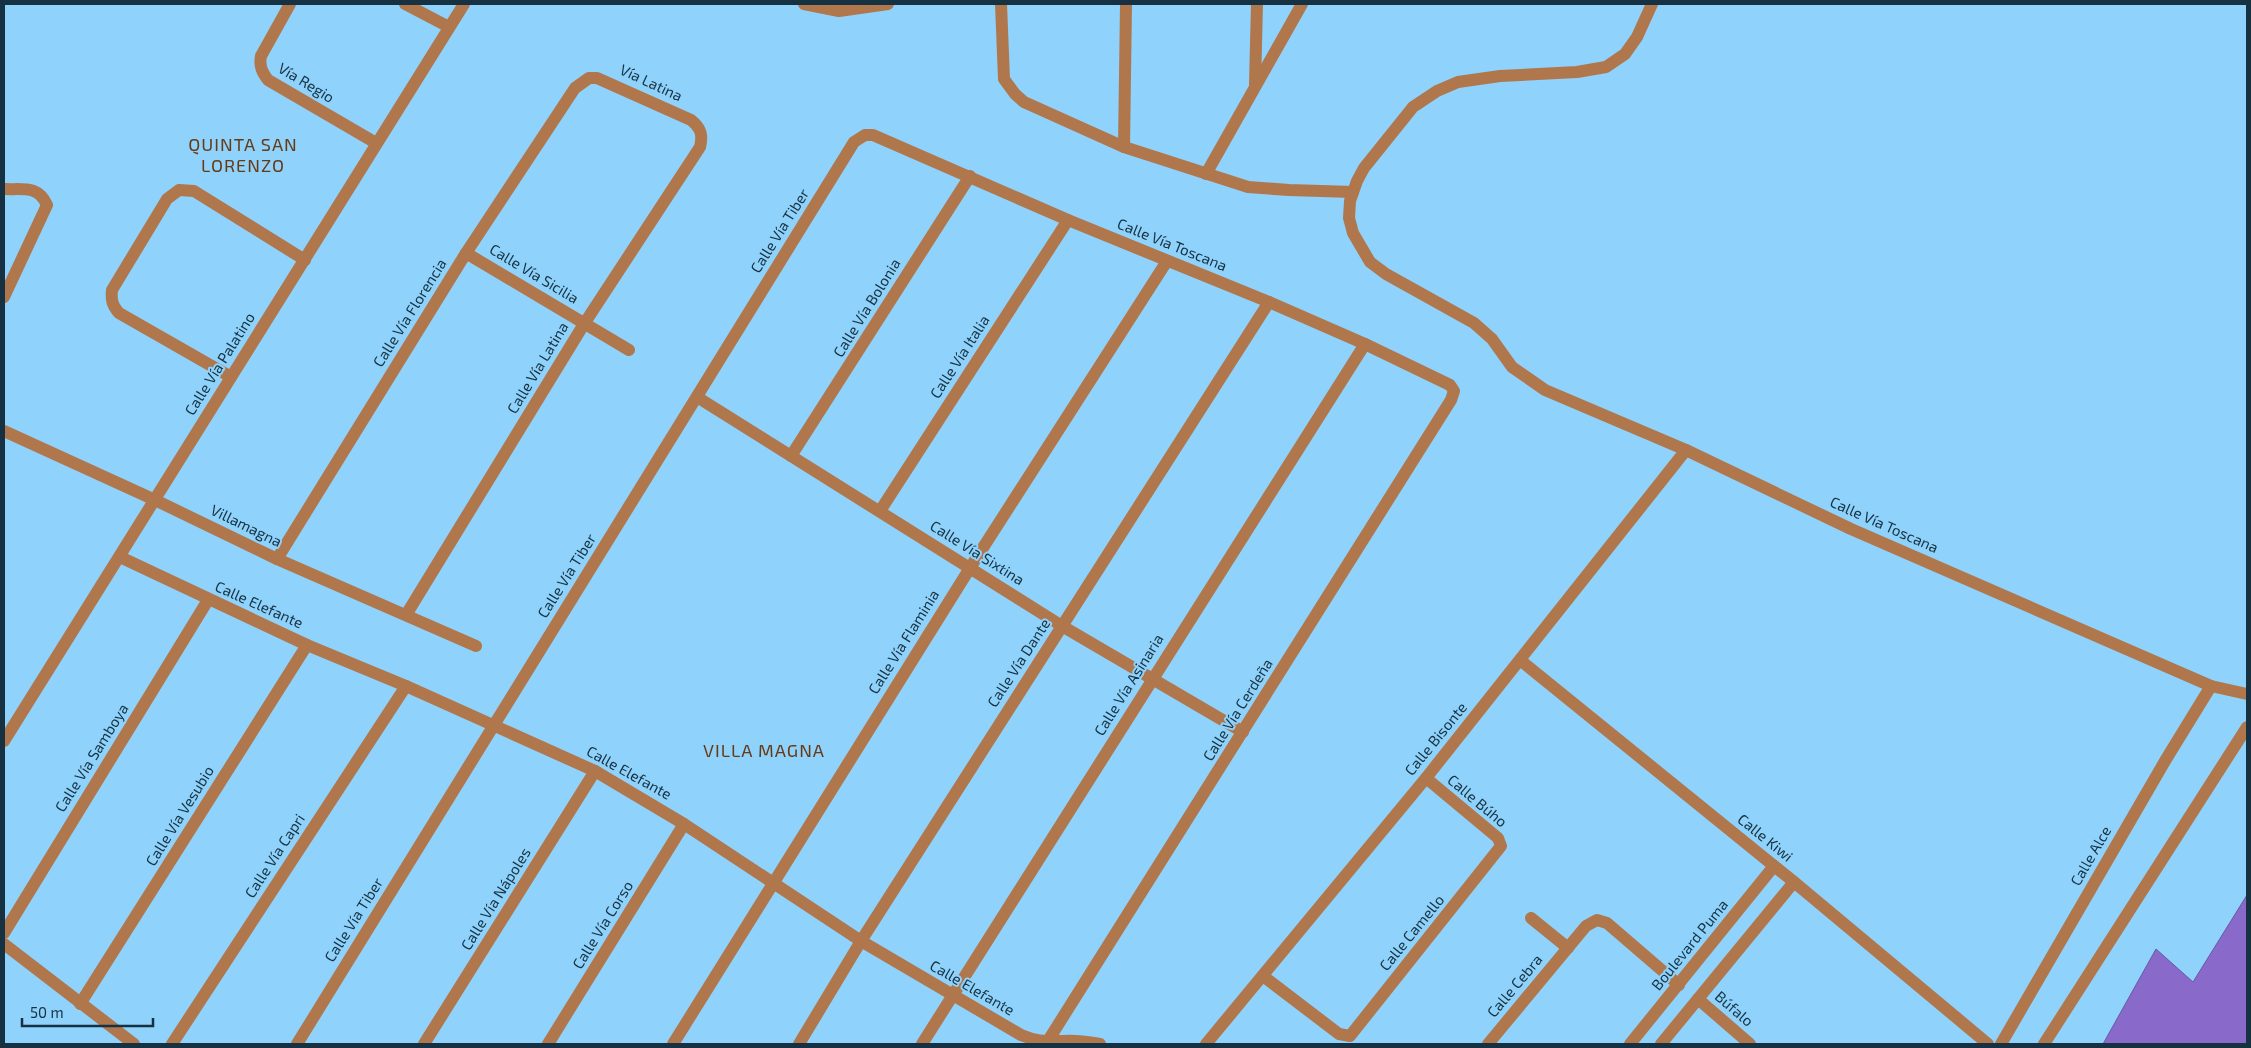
<svg xmlns="http://www.w3.org/2000/svg" width="2251" height="1048" font-family="'Exo 2',sans-serif">
	<rect width="100%" height="100%" fill="#8fd2fb"/>
	<polygon fill="#896aca" stroke="#6659a1" points="2247,895 2247,1044 2103,1044 2156,949 2193,982"/>
	<g fill="none" stroke-linecap="round" stroke-linejoin="round">
		<g stroke="#b0774d" stroke-width="12">
			<path d="M290,4L261,56C259,66 262,72 268,80L376,143"/>
			<polyline points="405,4 449,27"/>
			<polyline points="804,4 839,11 888,4"/>
			<polyline points="1001,4 1004,79 1015,94 1024,102 1124,147 1248,187 1289,190 1353,192"/>
			<polyline points="1652,4 1637,37 1625,54 1606,67 1577,72 1500,76 1458,82 1437,91 1413,107 1364,168 1357,181 1350,201 1349,218 1353,233 1370,262 1386,274 1474,323 1492,339 1512,367 1545,390 1686,450 1851,529 2211,686 2247,694"/>
			<polyline points="1255,84 1257,4"/>
			<polyline points="1124,147 1126,4"/>
			<polyline points="1206,174 1302,4"/>
			<path d="M4,189C23,190 38,185 47,205L4,297"/>
			<polyline points="466,253 629,350"/>
			<path d="M231,377L119,313C112,305 111,300 112,290L167,199L179,190L194,191L305,260"/>
			<polyline points="697,397 1062,626 1243,732"/>
			<polyline points="4,431 155,500 277,559 476,646"/>
			<polyline points="791,456 970,176"/>
			<polyline points="880,511 1068,220"/>
			<path d="M120,557L307,645L406,686L595,771L684,824L861,941L1021,1035C1037,1042 1047,1041 1064,1041C1076,1040 1088,1042 1100,1044"/>
			<path d="M277,559L466,253L575,88L589,78H597L691,120C701,128 703,135 700,147L584,324L406,615"/>
			<polyline points="1520,660 1794,882 1988,1044"/>
			<polyline points="4,741 464,4"/>
			<polyline points="1531,918 1568,948"/>
			<polyline points="4,933 208,600"/>
			<polyline points="4,944 134,1044"/>
			<polyline points="1263,976 1339,1034 1350,1036 1501,846 1498,838 1426,778"/>
			<polyline points="1698,999 1750,1044"/>
			<polyline points="80,1004 307,645"/>
			<polyline points="172,1044 406,686"/>
			<polyline points="297,1044 854,142 865,135 873,135 1068,220 1269,302 1365,344 1450,385 1454,391 1451,400 1046,1044"/>
			<polyline points="424,1044 595,771"/>
			<polyline points="548,1044 684,824"/>
			<polyline points="673,1044 970,568 1167,261"/>
			<polyline points="799,1044 861,941 1269,302"/>
			<polyline points="922,1044 1365,344"/>
			<polyline points="1206,1044 1426,778 1686,450"/>
			<polyline points="1488,1044 1586,926 1597,920 1607,923 1679,985"/>
			<polyline points="1630,1044 1774,866"/>
			<polyline points="1661,1044 1794,882"/>
			<polyline points="2001,1044 2165,761 2211,686"/>
			<polyline points="2044,1044 2247,727"/>
		</g>
	</g>
	<g text-anchor="middle" stroke-width="4" stroke-linejoin="round" paint-order="stroke">
		<g font-size="15" fill="#163242" stroke="#8fd2fb">
			<text transform="translate(306 83) rotate(31)" y="5">Vía Regio</text>
			<text transform="translate(651 83) rotate(25)" y="5">Vía Latina</text>
			<text transform="translate(780 231) rotate(-58)" y="5">Calle Vía Tiber</text>
			<text transform="translate(1172 245) rotate(22)" y="5">Calle Vía Toscana</text>
			<text transform="translate(534 274) rotate(31)" y="5">Calle Vía Sicilia</text>
			<text transform="translate(867 308) rotate(-58)" y="5">Calle Vía Bolonia</text>
			<text transform="translate(410 313) rotate(-58)" y="5">Calle Vía Florencia</text>
			<text transform="translate(960 357) rotate(-57)" y="5">Calle Vía Italia</text>
			<text transform="translate(220 364) rotate(-58)" y="5">Calle Vía Palatino</text>
			<text transform="translate(538 368) rotate(-59)" y="5">Calle Vía Latina</text>
			<text transform="translate(1884 525) rotate(24)" y="5">Calle Vía Toscana</text>
			<text transform="translate(246 526) rotate(26)" y="5">Villamagna</text>
			<text transform="translate(977 553) rotate(32)" y="5">Calle Vía Sixtina</text>
			<text transform="translate(567 576) rotate(-58)" y="5">Calle Vía Tiber</text>
			<text transform="translate(259 605) rotate(24)" y="5">Calle Elefante</text>
			<text transform="translate(904 642) rotate(-58)" y="5">Calle Vía Flaminia</text>
			<text transform="translate(1019 663) rotate(-57)" y="5">Calle Vía Dante</text>
			<text transform="translate(1129 685) rotate(-58)" y="5">Calle Vía Asinaria</text>
			<text transform="translate(1238 710) rotate(-58)" y="5">Calle Vía Cerdeña</text>
			<text transform="translate(1436 739) rotate(-51)" y="5">Calle Bisonte</text>
			<text transform="translate(92 758) rotate(-58)" y="5">Calle Vía Samboya</text>
			<text transform="translate(629 773) rotate(29)" y="5">Calle Elefante</text>
			<text transform="translate(1477 801) rotate(40)" y="5">Calle Búho</text>
			<text transform="translate(180 816) rotate(-58)" y="5">Calle Vía Vesubio</text>
			<text transform="translate(1765 838) rotate(39)" y="5">Calle Kiwi</text>
			<text transform="translate(275 856) rotate(-57)" y="5">Calle Vía Capri</text>
			<text transform="translate(2091 856) rotate(-60)" y="5">Calle Alce</text>
			<text transform="translate(496 899) rotate(-58)" y="5">Calle Vía Nápoles</text>
			<text transform="translate(354 920) rotate(-58)" y="5">Calle Vía Tiber</text>
			<text transform="translate(603 925) rotate(-58)" y="5">Calle Vía Corso</text>
			<text transform="translate(1412 933) rotate(-51)" y="5">Calle Camello</text>
			<text transform="translate(1690 945) rotate(-51)" y="5">Boulevard Puma</text>
			<text transform="translate(1515 986) rotate(-50)" y="5">Calle Cebra</text>
			<text transform="translate(972 988) rotate(30)" y="5">Calle Elefante</text>
			<text transform="translate(1734 1009) rotate(41)" y="5">Búfalo</text>
		</g>
		<g font-size="18" letter-spacing="1" fill="#673a16" stroke="#8fd2fb">
			<text x="243" y="151">QUINTA SAN<tspan x="243" dy="21">LORENZO</tspan></text>
			<text x="764" y="757">VILLA MAGNA</text>
		</g>
	</g>
	<rect width="2251" height="1048" fill="none" stroke="#163242" stroke-width="10"/>
	<path d="M22 1018v8h131v-8" fill="none" stroke="#163242" stroke-width="2.5"/>
	<text x="30" y="1018" font-size="15" fill="#163242" stroke="#8fd2fb" stroke-width="4" paint-order="stroke">50 m</text>
</svg>
